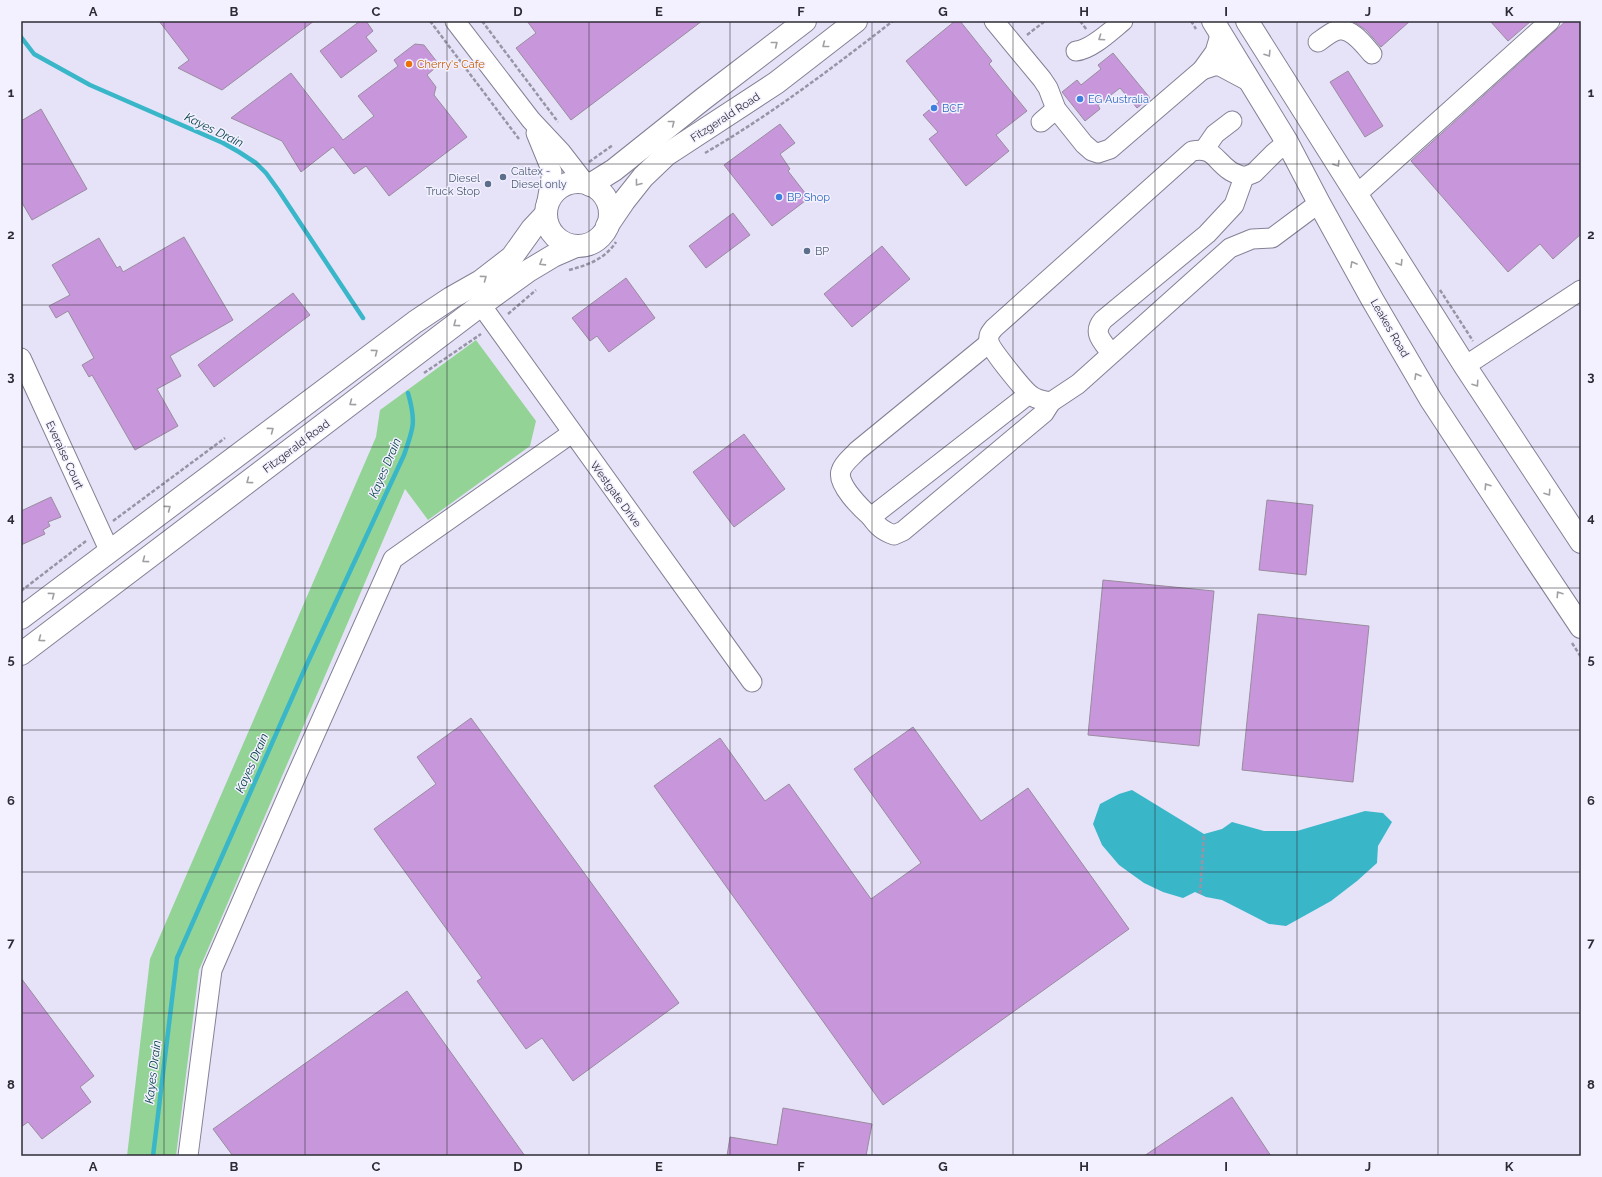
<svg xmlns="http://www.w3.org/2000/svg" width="1602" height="1177" font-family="Raleway,sans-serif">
	<rect width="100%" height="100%" fill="#e6e3f9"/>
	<polygon fill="#94d396" points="476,340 536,421 530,446 428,520 405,489 199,970 176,1156 127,1156 150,959 376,437 380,410"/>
	<polygon fill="#3ab6c9" points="1132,790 1204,834 1222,829 1232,822 1264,831 1297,831 1365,811 1383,813 1392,822 1378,846 1377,863 1357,881 1331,901 1286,926 1269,924 1222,900 1206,897 1195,892 1183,898 1163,892 1144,883 1119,865 1102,845 1093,824 1100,804 1119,794"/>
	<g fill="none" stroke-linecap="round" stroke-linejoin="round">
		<g stroke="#3ab6c9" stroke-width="4.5">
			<polyline points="21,37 34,54 90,85 223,143 239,152 256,163 266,173 279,191 363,318"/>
			<path d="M153,1156L177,958L307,664L404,455C414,427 416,421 408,393"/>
		</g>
	</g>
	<g fill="#c897db" stroke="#998c9e">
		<polygon points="159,21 314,21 222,90 178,68 189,60"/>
		<polygon points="360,21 366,21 373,31 366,37 377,51 341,78 320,51"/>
		<polygon points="527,21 702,21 571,120 516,48 536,33"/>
		<polygon points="955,21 960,21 992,61 989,64 1027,111 996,135 1009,151 966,186 929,139 938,132 923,115 939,102 906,61"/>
		<polygon points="1355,21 1410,21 1381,47 1366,30 1354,22"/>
		<polygon points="1490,21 1531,21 1508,41"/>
		<polygon points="1566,21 1581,21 1581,234 1553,259 1540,244 1508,272 1411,161"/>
		<polygon points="415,44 424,45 437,62 433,65 435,68 427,75 436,87 434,95 467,137 389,196 366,166 354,174 333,147 301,172 282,141 231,118 291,73 343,140 374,116 358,96 398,66 394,60"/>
		<polygon points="1113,53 1150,98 1137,108 1120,88 1098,105 1100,109 1085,121 1062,92 1077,80 1081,85 1101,69 1098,65"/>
		<polygon points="1348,71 1383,126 1365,137 1330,82"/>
		<polygon points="41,109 87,189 32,220 21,201 21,121"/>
		<polygon points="780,124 795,143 780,154 790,169 788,171 809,198 772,226 724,165"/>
		<polygon points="733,213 750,235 706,268 689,246"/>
		<polygon points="184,237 233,320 170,356 181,376 157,389 178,426 135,450 92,375 89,377 82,365 94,358 68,311 56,318 49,306 70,295 52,265 99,238 117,268 120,266 123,272"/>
		<polygon points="882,246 910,279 852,327 824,294"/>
		<polygon points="626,278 655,318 609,352 597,336 590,341 572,318"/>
		<polygon points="293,293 310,315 214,387 198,365"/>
		<polygon points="744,434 785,489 734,527 693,472"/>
		<polygon points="51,497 61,517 48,522 50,526 43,530 45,534 21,545 21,511"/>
		<polygon points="1267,500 1313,505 1306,575 1259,570"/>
		<polygon points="1103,580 1214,591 1199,746 1088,735"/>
		<polygon points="1258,614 1369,626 1353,782 1242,770"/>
		<polygon points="471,718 679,1003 573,1081 542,1038 526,1049 477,981 482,978 374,829 436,784 417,757"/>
		<polygon points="913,727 981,821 1028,788 1129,929 883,1105 654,786 720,738 765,801 789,784 871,899 921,863 854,769"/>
		<polygon points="21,978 94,1076 80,1087 91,1102 42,1139 28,1122 21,1127"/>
		<polygon points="407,991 525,1156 233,1156 213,1129"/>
		<polygon points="1232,1097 1271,1156 1144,1156"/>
		<polygon points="783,1108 872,1124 866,1156 727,1156 730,1137 777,1145"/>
	</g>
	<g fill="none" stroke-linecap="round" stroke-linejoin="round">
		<g stroke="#848195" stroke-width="21">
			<g id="minor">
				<polyline points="455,21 531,120 561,152 585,183"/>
				<polyline points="994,21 1042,79 1048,88 1056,109 1084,144 1092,151 1098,153 1110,149 1202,70 1215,52 1221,32"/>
				<path d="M1318,42C1324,38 1333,30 1340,30C1353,29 1364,45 1372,54"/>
				<path d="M1076,51C1091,50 1112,30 1123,21"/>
				<polyline points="1202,70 1214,66 1220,66 1250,82"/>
				<polyline points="1041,122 1056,109"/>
				<polyline points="536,133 552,172 546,207"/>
				<path d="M1287,142L1274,153L1254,173L1244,177C1239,175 1233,173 1229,170C1214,159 1213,147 1192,151L994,328C990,333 988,335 989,341C990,349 1021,386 1028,393C1034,399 1043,401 1051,402L1078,384L1230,248L1252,239L1272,238L1319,203"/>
				<polyline points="1204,150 1215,134 1232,121"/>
				<polyline points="1357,194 1550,21"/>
				<polyline points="481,305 752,682"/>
				<path d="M989,343L857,451C852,457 843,463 841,471C836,484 862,509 871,517L1029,394"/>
				<path d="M1111,353C1102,341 1092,333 1103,320L1207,234L1234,205L1244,177"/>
				<polyline points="21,358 110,552"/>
				<polyline points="1465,366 1581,290"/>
				<path d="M871,517C878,527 883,531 894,535L903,531L1044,413L1051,402"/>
				<polyline points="188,1156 212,970 294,781 393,559 572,433"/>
			</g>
		</g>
		<g stroke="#848195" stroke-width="24">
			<g id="major">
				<circle cx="578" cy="214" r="32"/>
				<polyline points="590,185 614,170 703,99 805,21"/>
				<polyline points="607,226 624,201 643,177 666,155 776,83 856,21"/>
				<polyline points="21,618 415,322 451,298 481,281 512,257 532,229 546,214"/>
				<polyline points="21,654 481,305 528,271 553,256 576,246"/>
			</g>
		</g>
		<g stroke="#848195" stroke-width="24">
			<g id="highway">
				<polyline points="1213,21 1287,142 1319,203 1372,299 1431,400 1531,552 1581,627"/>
				<polyline points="1247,21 1465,366 1581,542"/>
			</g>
		</g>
		<g stroke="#9795a5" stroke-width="2.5" stroke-dasharray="4 2" stroke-linecap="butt">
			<polyline points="430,21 519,139"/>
			<polyline points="482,21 558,122"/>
			<polyline points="1080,21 1087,30"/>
			<polyline points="1191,21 1196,29"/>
			<polyline points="1027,35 1045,21"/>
			<path d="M705,153C772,114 832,68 893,21"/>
			<polyline points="589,162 613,145"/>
			<path d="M569,270C588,265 605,259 616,242"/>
			<polyline points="1440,290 1473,341"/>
			<polyline points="508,314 536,290"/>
			<polyline points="424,373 481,334"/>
			<polyline points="113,521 225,438"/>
			<polyline points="21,591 86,541"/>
			<polyline points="1572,643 1581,657"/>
			<polyline points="1200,894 1204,834"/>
		</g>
		<use href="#minor" stroke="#fff" stroke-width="19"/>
		<use href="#major" stroke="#fff" stroke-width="22"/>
		<use href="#highway" stroke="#fff" stroke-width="22"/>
	</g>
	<defs><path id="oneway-chevron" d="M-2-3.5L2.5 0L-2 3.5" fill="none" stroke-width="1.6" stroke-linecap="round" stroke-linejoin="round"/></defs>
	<g stroke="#a0a0a4">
		<use href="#oneway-chevron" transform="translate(1101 38) rotate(146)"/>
		<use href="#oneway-chevron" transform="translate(775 44) rotate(-38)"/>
		<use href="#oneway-chevron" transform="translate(825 45) rotate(142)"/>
		<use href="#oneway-chevron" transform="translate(1268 54) rotate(57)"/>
		<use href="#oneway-chevron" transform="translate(672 123) rotate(-38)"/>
		<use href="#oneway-chevron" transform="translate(1337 164) rotate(58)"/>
		<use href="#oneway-chevron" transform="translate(638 183) rotate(128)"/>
		<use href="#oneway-chevron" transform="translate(542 263) rotate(148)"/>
		<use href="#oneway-chevron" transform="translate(1400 263) rotate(58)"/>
		<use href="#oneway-chevron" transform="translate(1353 264) rotate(-119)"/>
		<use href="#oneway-chevron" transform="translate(484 278) rotate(-36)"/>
		<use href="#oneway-chevron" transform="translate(456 324) rotate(143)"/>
		<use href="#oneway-chevron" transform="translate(375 352) rotate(-37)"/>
		<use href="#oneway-chevron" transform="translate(1417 376) rotate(-120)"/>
		<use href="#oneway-chevron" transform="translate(1476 384) rotate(56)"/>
		<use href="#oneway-chevron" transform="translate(352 403) rotate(143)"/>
		<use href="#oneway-chevron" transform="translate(271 430) rotate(-37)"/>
		<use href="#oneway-chevron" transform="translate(249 481) rotate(143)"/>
		<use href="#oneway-chevron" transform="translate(1487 486) rotate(-123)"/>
		<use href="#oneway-chevron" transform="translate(1548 493) rotate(56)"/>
		<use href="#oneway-chevron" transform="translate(168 508) rotate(-37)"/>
		<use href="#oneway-chevron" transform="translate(145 560) rotate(143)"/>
		<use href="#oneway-chevron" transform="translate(1559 594) rotate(-124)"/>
		<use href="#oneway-chevron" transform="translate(52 595) rotate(-37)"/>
		<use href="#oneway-chevron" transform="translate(41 639) rotate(143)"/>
	</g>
	<path fill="none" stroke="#2d2c35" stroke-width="1" stroke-opacity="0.55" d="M164,21V1156M305,21V1156M447,21V1156M589,21V1156M730,21V1156M872,21V1156M1013,21V1156M1155,21V1156M1297,21V1156M1438,21V1156M21,164H1581M21,305H1581M21,447H1581M21,588H1581M21,730H1581M21,872H1581M21,1013H1581"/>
	<circle fill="#e8710a" stroke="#f3f1ff" stroke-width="1.5" cx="409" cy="64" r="4"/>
	<g fill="#3f7fe0" stroke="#f3f1ff" stroke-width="1.5">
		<circle cx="1080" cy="99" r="4"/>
		<circle cx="934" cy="108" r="4"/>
		<circle cx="779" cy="197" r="4"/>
	</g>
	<g fill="#5c6f8a" stroke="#f3f1ff" stroke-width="1.5">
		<circle cx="503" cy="177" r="4"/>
		<circle cx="488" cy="184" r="4"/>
		<circle cx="807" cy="251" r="4"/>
	</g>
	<g text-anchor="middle" stroke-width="3" stroke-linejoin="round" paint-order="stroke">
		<g font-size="11" fill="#c56008" stroke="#f3f1ff" text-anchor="start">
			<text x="417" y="68">Cherry's Cafe</text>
		</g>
		<g font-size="11" fill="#366cbe" stroke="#f3f1ff" text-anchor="start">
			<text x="1088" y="103">EG Australia</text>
			<text x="942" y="112">BCF</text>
			<text x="787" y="201">BP Shop</text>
		</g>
		<g font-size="11" fill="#2d2c35" stroke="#f3f1ff">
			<text transform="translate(725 117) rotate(-33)" y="4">Fitzgerald Road</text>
			<text transform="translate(1390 328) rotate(60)" y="4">Leakes Road</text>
			<text transform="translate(296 446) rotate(-37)" y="4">Fitzgerald Road</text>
			<text transform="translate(65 455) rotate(65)" y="4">Everaise Court</text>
			<text transform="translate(616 494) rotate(54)" y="4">Westgate Drive</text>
		</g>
		<g font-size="11" fill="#4e5e75" stroke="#f3f1ff" text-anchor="start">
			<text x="511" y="175">Caltex -<tspan x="511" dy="13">Diesel only</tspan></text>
			<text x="480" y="182" text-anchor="end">Diesel<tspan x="480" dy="13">Truck Stop</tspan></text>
			<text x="815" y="255">BP</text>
		</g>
		<g font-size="12" font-style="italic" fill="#074048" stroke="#f3f1ff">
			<text transform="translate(214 130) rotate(26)" y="4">Kayes Drain</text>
			<text transform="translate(385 468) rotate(-67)" y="4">Kayes Drain</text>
			<text transform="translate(252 763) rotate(-66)" y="4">Kayes Drain</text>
			<text transform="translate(153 1072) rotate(-83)" y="4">Kayes Drain</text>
		</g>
	</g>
	<rect width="1602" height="1177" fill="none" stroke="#f3f1ff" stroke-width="44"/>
	<rect x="22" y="22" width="1558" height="1133" fill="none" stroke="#2d2c35" stroke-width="1.5"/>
	<g font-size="13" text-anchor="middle" font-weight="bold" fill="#2d2c35">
		<text x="93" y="16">A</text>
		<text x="234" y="16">B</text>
		<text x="376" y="16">C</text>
		<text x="518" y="16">D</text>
		<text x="659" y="16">E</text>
		<text x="801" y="16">F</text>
		<text x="943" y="16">G</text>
		<text x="1084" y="16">H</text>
		<text x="1226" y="16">I</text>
		<text x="1368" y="16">J</text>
		<text x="1509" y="16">K</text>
		<text x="11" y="97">1</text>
		<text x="1591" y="97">1</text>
		<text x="11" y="239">2</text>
		<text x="1591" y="239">2</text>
		<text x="11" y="381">3</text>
		<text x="1591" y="381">3</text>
		<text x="11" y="522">4</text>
		<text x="1591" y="522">4</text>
		<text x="11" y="664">5</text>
		<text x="1591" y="664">5</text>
		<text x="11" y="805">6</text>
		<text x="1591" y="805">6</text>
		<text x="11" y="947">7</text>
		<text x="1591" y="947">7</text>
		<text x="11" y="1089">8</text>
		<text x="1591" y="1089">8</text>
		<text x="93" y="1171">A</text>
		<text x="234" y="1171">B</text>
		<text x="376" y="1171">C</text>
		<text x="518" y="1171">D</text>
		<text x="659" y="1171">E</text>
		<text x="801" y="1171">F</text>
		<text x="943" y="1171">G</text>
		<text x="1084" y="1171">H</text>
		<text x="1226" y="1171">I</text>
		<text x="1368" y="1171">J</text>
		<text x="1509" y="1171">K</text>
	</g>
</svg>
